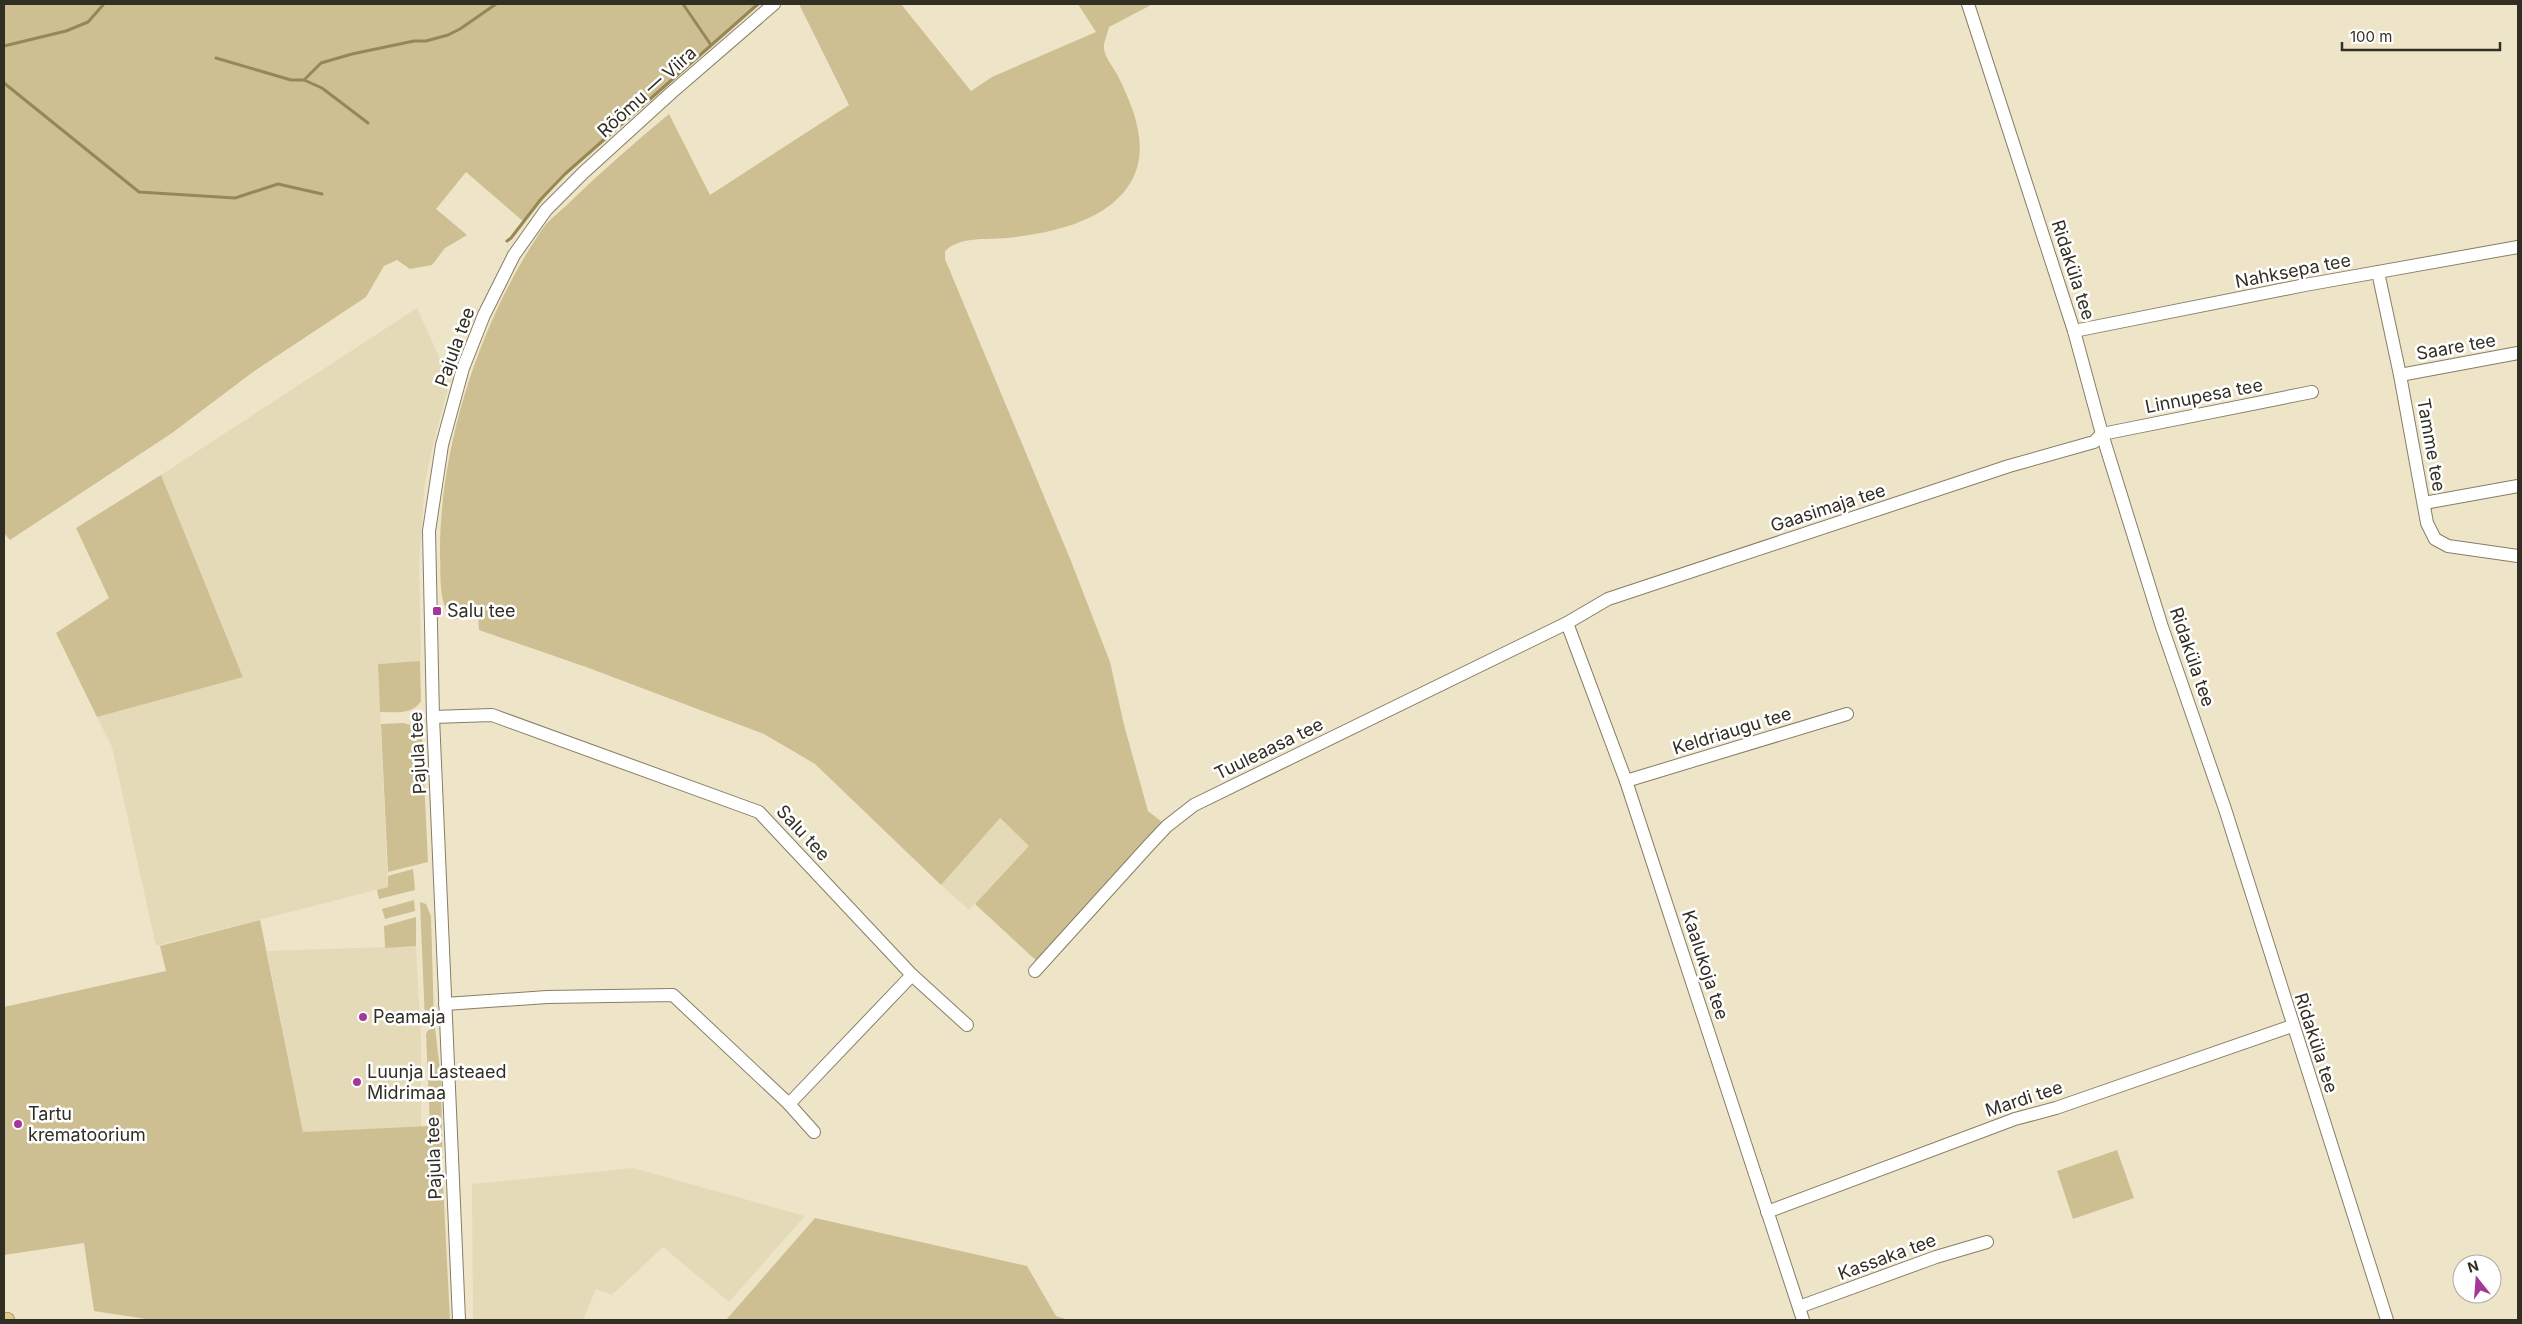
<svg xmlns="http://www.w3.org/2000/svg" width="2522" height="1324" font-family="Inter,sans-serif">
	<rect width="100%" height="100%" fill="#eee5c9"/>
	<g fill="#e5dab7">
		<polygon points="417,308 450,381 434,440 425,482 419,564 421,655 420,661 378,664 388,887 156,946 112,747 97,717 243,676 161,475"/>
		<polygon points="999,818 1029,846 969,910 941,885"/>
		<polygon points="416,946 421,1037 421,1127 303,1132 267,951"/>
		<polygon points="633,1168 805,1216 729,1302 663,1247 612,1295 596,1289 583,1320 473,1320 472,1184"/>
	</g>
	<g fill="#cdbf91">
		<polygon points="4,4 758,4 565,174 524,222 466,172 436,209 467,235 445,248 432,265 410,269 397,260 384,266 366,297 253,372 172,433 10,540 4,533"/>
		<path d="M799,4H901L971,91L992,77L1096,32L1078,4H1153L1109,27C1108,33 1103,43 1104,49C1105,58 1114,68 1118,76C1132,105 1147,139 1136,171C1118,220 1053,233 1007,238C986,240 960,236 945,251V259L1071,561L1110,662L1124,725L1148,811L1167,826L1041,965L975,904L1029,846L1000,818L941,885L815,764L764,734L586,667L479,630L478,615L453,620C438,603 441,578 440,555C439,447 480,321 541,231C548,220 561,211 570,202C602,171 635,142 669,114L710,195L849,105Z"/>
		<polygon points="161,475 243,677 97,717 56,633 109,598 76,528"/>
		<path d="M420,661L421,701C413,715 395,712 380,712L378,664Z"/>
		<polygon points="403,723 415,726 422,738 428,862 388,872 381,724"/>
		<polygon points="413,869 415,890 379,899 377,890 388,887 388,876"/>
		<polygon points="414,900 415,911 385,919 382,909"/>
		<polygon points="420,902 426,904 431,916 434,1023 425,1021"/>
		<polygon points="416,917 416,946 385,948 384,926"/>
		<polygon points="260,920 303,1132 430,1126 426,1034 428,1030 435,1028 441,1079 443,1183 450,1320 153,1320 94,1311 84,1243 4,1255 4,1007 166,971 160,946"/>
		<polygon points="2117,1150 2134,1198 2073,1219 2057,1171"/>
		<polygon points="815,1218 1027,1266 1056,1316 1069,1320 1107,1320 726,1320"/>
	</g>
	<g fill="none" stroke-linecap="round" stroke-linejoin="round">
		<g stroke="#968757" stroke-width="3">
			<polyline points="683,4 711,45"/>
			<polyline points="4,46 66,31 88,22 103,5"/>
			<polyline points="216,58 291,80 304,80 321,63 352,54 414,41 426,41 448,35 460,29 496,4"/>
			<polyline points="304,80 322,88 368,123"/>
			<polyline points="4,83 139,192 235,198 278,184 322,194"/>
			<polyline points="507,241 511,238 541,199 565,174 758,4"/>
		</g>
		<g stroke="#867e65" stroke-width="14">
			<g id="minor">
				<polyline points="1968,4 2074,331 2102,434 2162,627 2225,809 2387,1320"/>
				<polyline points="2378,272 2400,375 2427,523 2435,539 2448,546 2518,556"/>
				<polyline points="2074,331 2305,285 2518,247"/>
				<polyline points="2400,375 2518,353"/>
				<polyline points="2424,503 2518,486"/>
				<polyline points="1567,623 1626,781 1803,1320"/>
				<polyline points="433,717 492,715 759,812 912,975 967,1025"/>
				<polyline points="1626,781 1847,714"/>
				<polyline points="1035,971 1150,844 1167,826 1194,805 1567,623 1608,599 2009,466 2094,442 2102,434 2312,392"/>
				<polyline points="445,1004 547,997 673,995 789,1104"/>
				<polyline points="814,1132 789,1104 912,975"/>
				<polyline points="1767,1212 2015,1119 2056,1108 2292,1026"/>
				<polyline points="1799,1307 1936,1257 1987,1242"/>
				<polyline points="459,1320 433,717 429,531 442,445 463,368 484,315 514,255 546,210 583,173 671,93 774,4"/>
			</g>
		</g>
		<g stroke="#917d3a" stroke-width="16">
			<polyline id="major" points="4,1320 7,1320"/>
		</g>
		<use href="#minor" stroke="#fff" stroke-width="12"/>
		<use href="#major" stroke="#dccb90" stroke-width="15"/>
	</g>
	<g fill="#a33899" stroke="#fff" stroke-width="2">
		<rect x="432" y="606" width="10" height="10" rx="2.5"/>
		<circle cx="363" cy="1017" r="5"/>
		<circle cx="357" cy="1082" r="5"/>
		<circle cx="18" cy="1124" r="5"/>
	</g>
	<g text-anchor="middle" stroke-width="5" stroke-linejoin="round" paint-order="stroke">
		<g font-size="18" fill="#312e23" stroke="#fff">
			<text transform="translate(647 92) rotate(-42)" y="6">Rõõmu — Viira</text>
			<text transform="translate(2073 270) rotate(72)" y="6">Ridaküla tee</text>
			<text transform="translate(2293 271) rotate(-11)" y="6">Nahksepa tee</text>
			<text transform="translate(455 347) rotate(-70)" y="6">Pajula tee</text>
			<text transform="translate(2456 347) rotate(-10)" y="6">Saare tee</text>
			<text transform="translate(2204 396) rotate(-11)" y="6">Linnupesa tee</text>
			<text transform="translate(2431 445) rotate(80)" y="6">Tamme tee</text>
			<text transform="translate(1828 508) rotate(-18)" y="6">Gaasimaja tee</text>
			<text transform="translate(2192 657) rotate(71)" y="6">Ridaküla tee</text>
			<text transform="translate(1732 731) rotate(-17)" y="6">Keldriaugu tee</text>
			<text transform="translate(1269 749) rotate(-26)" y="6">Tuuleaasa tee</text>
			<text transform="translate(418 753) rotate(-93)" y="6">Pajula tee</text>
			<text transform="translate(803 833) rotate(47)" y="6">Salu tee</text>
			<text transform="translate(1705 965) rotate(72)" y="6">Kaalukoja tee</text>
			<text transform="translate(2316 1043) rotate(72)" y="6">Ridaküla tee</text>
			<text transform="translate(2024 1099) rotate(-18)" y="6">Mardi tee</text>
			<text transform="translate(434 1158) rotate(-92)" y="6">Pajula tee</text>
			<text transform="translate(1887 1257) rotate(-20)" y="6">Kassaka tee</text>
		</g>
		<g font-size="18" fill="#312e23" stroke="#fff" text-anchor="start">
			<text x="447" y="617">Salu tee</text>
			<text x="373" y="1023">Peamaja</text>
			<text x="367" y="1078">Luunja Lasteaed<tspan x="367" dy="21">Midrimaa</tspan></text>
			<text x="28" y="1120">Tartu<tspan x="28" dy="21">krematoorium</tspan></text>
		</g>
	</g>
	<rect width="2522" height="1324" fill="none" stroke="#312e23" stroke-width="10"/>
	<g transform="translate(2477 1279) rotate(343)"><circle r="24" fill="#ffffff" stroke="#adaba7"/>
	<path d="M0-4L9 19L0 12L-9 19Z" fill="#a33899"/>
	<text y="-8" font-size="14" font-weight="bold" text-anchor="middle" fill="#312e23">N</text>
	</g>
	<path d="M2342 42v8h158v-8" fill="none" stroke="#312e23" stroke-width="2.5"/>
	<text x="2350" y="42" font-size="15" fill="#312e23" stroke="#ffffff" stroke-width="4" paint-order="stroke">100 m</text>
</svg>
